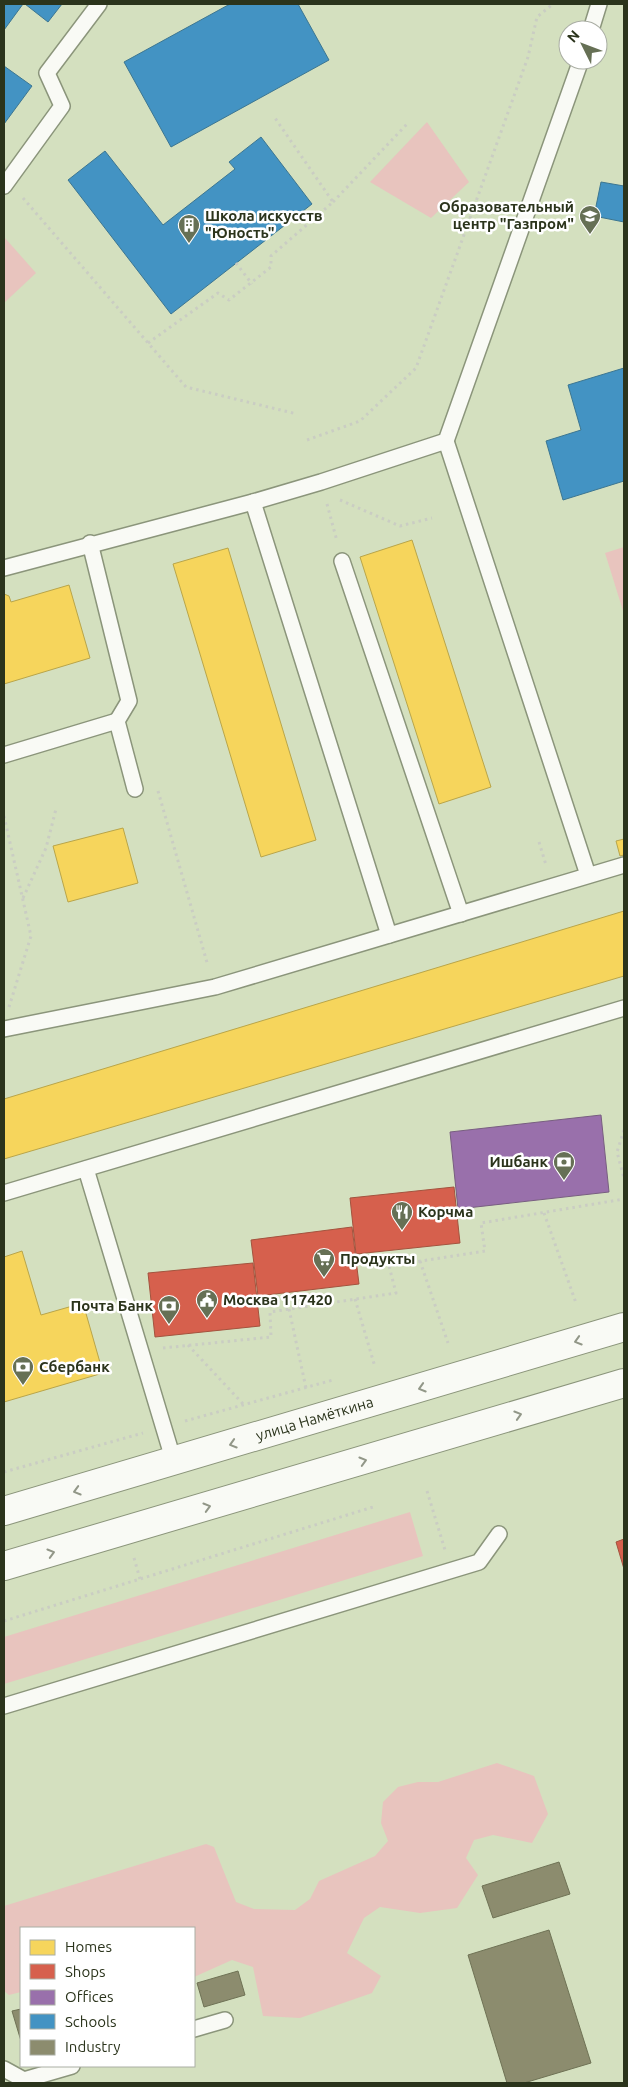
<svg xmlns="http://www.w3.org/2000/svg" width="628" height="2087" font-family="Ubuntu,sans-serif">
	<rect width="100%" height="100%" fill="#d4e0bf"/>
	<g fill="#e8c4be">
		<polygon points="427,122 469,182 431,218 370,182"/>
		<polygon points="5,238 36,273 4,303 4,241"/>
		<polygon points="624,547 624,614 605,553"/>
		<polygon points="410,1512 423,1556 4,1684 4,1637"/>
		<polygon points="497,1763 534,1776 548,1814 532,1843 493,1835 474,1840 466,1858 478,1875 457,1908 420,1913 380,1907 364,1918 347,1953 381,1976 372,1993 300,2018 263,2016 253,1967 232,1960 194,1977 194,1928 21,1928 21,1992 9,1995 4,1991 4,1906 206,1844 214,1847 236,1902 254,1909 295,1910 310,1899 319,1881 375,1856 388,1841 381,1823 383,1802 398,1787 418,1782 438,1782"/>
	</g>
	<g fill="#f6d55c" stroke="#b9a549">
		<polygon points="412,540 491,787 439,804 360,557"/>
		<polygon points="228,548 316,840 261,857 173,564"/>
		<polygon points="69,585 90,658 4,684 4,594 9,596 11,602"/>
		<polygon points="123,828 138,883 68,902 53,846"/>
		<polygon points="624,839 624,855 620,856 616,841"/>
		<polygon points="624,911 624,976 4,1159 4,1099"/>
		<polygon points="22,1251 41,1315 83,1303 103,1373 4,1402 4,1257"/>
	</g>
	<g fill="#d6604d" stroke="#a3533e">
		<polygon points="454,1187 460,1243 356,1254 350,1198"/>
		<polygon points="352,1227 359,1284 258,1296 251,1240"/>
		<polygon points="253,1263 260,1326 155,1337 148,1273"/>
		<polygon points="624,1539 624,1569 616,1542"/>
	</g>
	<polygon fill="#9970ab" stroke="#785e80" points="601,1115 609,1192 458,1209 450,1132"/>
	<g fill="#4393c3" stroke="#3c7691">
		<polygon points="4,4 23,4 4,30"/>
		<polygon points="25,4 62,4 48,22"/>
		<polygon points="230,4 298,4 329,60 171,147 124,62"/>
		<polygon points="4,66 32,86 4,124"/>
		<polygon points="261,137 312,204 171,314 68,180 105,151 163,225 235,169 229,162"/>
		<polygon points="601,182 624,186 624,222 594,216"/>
		<polygon points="624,368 624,481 563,500 546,441 581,430 568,385"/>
	</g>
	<g fill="#8c8c6e" stroke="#6f7255">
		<polygon points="559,1862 570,1894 493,1918 482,1886"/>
		<polygon points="549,1930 591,2063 524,2083 507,2083 468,1955"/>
		<polygon points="238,1971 245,1995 204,2007 197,1983"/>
		<polygon points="21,2009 21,2041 12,2011"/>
	</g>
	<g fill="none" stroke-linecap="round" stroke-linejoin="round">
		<g stroke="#8b957b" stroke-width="18">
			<g id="lane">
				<polyline points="591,30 599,4"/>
				<polyline points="4,186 62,106 47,73 99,4"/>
				<polyline points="446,441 588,875"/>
				<polyline points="253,502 389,935"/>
				<polyline points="90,543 129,701 117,721 135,789"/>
				<polyline points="342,561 461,914"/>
				<polyline points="4,568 253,502 321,482 446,441 581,60"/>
				<polyline points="4,755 117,721"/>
				<polyline points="4,1029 215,987 624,865"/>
				<polyline points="86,1169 174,1462"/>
				<polyline points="4,1193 624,1008"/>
				<polyline points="4,1706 479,1562 499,1534"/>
				<polyline points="194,2029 225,2020"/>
				<polyline points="4,2069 24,2080 72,2066"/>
			</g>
		</g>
		<g stroke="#8b957b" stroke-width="30">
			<g id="secondary">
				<path id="s1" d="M4,1511L624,1327"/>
				<polyline points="4,1566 624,1383"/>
			</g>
		</g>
		<g stroke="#cacdc3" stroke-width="3" stroke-dasharray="2.5 4" stroke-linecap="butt">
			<polyline points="23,198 186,387 297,414"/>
			<polyline points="333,202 407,124"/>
			<polyline points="236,263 252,284"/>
			<polyline points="148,343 218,293 229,300 271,267 271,256 333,202 275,118"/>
			<polyline points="307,440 360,421 416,368 528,57 537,17 553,4"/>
			<polyline points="340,500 400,526 432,518"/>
			<polyline points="327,504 337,541"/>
			<polyline points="158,791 208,966"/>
			<polyline points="4,816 31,936 9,1007"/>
			<polyline points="539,842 546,865"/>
			<polyline points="23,898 46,848 56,809"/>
			<polyline points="624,1130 617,1152 624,1178"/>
			<polyline points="544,1213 576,1303"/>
			<polyline points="420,1261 448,1343"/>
			<polyline points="355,1299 375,1367"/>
			<polyline points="289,1309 306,1388"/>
			<polyline points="188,1345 244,1405"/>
			<polyline points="163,1348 271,1337 270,1312 396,1293 389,1266 485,1251 481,1223 624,1199"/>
			<polyline points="185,1421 333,1380"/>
			<polyline points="4,1472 143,1433"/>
			<polyline points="427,1491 445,1550"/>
			<polyline points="134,1558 140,1579"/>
			<polyline points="4,1621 373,1507"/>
		</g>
		<use href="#lane" stroke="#f9faf5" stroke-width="15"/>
		<use href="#secondary" stroke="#f9faf5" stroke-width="28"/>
	</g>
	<defs><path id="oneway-chevron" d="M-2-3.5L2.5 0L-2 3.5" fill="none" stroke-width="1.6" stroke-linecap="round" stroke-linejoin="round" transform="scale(1.25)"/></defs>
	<g stroke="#929788">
		<use href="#oneway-chevron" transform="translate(578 1341) rotate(163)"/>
		<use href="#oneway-chevron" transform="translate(422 1388) rotate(163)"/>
		<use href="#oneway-chevron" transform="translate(518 1415) rotate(-17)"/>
		<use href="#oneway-chevron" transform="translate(233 1444) rotate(163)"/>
		<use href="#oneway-chevron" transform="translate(363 1461) rotate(-16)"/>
		<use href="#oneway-chevron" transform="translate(77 1491) rotate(164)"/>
		<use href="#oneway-chevron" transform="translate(207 1507) rotate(-16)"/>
		<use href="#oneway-chevron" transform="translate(51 1553) rotate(-16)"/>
	</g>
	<defs>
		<g id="school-pin" transform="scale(1.125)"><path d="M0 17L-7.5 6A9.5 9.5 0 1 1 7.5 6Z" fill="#667055" stroke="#fff"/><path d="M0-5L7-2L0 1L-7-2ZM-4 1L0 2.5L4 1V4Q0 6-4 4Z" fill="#fff"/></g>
		<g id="building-pin" transform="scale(1.125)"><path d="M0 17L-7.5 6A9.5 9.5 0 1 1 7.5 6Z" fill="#667055" stroke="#fff"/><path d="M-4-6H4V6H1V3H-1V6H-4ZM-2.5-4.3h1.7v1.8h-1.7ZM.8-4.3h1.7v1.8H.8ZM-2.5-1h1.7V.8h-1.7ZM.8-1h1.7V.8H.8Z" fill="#fff"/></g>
		<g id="bank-pin" transform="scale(1.125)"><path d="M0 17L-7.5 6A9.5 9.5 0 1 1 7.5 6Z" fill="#667055" stroke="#fff"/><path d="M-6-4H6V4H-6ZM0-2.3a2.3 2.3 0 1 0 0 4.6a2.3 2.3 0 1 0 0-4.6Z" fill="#fff"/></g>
		<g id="restaurant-pin" transform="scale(1.125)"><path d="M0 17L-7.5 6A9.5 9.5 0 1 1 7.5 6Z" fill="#667055" stroke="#fff"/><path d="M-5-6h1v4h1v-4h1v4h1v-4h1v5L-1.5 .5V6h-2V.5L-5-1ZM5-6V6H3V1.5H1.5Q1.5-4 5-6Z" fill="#fff"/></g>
		<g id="supermarket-pin" transform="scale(1.125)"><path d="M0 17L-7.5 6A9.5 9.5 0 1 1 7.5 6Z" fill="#667055" stroke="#fff"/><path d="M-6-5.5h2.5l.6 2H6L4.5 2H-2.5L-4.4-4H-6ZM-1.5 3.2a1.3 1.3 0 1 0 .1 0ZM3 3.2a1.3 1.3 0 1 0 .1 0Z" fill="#fff"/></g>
		<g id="civic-pin" transform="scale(1.125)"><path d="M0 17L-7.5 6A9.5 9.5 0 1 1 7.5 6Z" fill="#667055" stroke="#fff"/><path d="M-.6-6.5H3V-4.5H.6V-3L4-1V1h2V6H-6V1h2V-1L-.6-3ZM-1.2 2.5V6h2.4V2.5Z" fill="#fff"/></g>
	</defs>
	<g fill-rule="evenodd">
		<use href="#school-pin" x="590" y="216"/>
		<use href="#building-pin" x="189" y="225"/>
		<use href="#bank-pin" x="564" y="1162"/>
		<use href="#restaurant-pin" x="402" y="1212"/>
		<use href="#supermarket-pin" x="324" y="1259"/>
		<use href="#civic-pin" x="207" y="1300"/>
		<use href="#bank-pin" x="169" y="1306"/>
		<use href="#bank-pin" x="23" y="1367"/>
	</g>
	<g text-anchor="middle" stroke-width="5" stroke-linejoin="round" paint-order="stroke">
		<g font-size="15" font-weight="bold" fill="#2b341c" stroke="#fff" text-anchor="start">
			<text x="574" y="212" text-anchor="end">Образовательный<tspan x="574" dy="17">центр "Газпром"</tspan></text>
			<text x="205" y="221">Школа искусств<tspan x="205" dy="17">"Юность"</tspan></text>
			<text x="548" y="1167" text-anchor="end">Ишбанк</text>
			<text x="418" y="1217">Корчма</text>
			<text x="340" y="1264">Продукты</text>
			<text x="223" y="1305">Москва 117420</text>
			<text x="153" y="1311" text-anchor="end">Почта Банк</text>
			<text x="39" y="1372">Сбербанк</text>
		</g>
		<g font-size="15" fill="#2b341c" stroke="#fff">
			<text dy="5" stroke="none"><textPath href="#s1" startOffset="324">улица Намёткина</textPath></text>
		</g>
	</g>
	<rect width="628" height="2087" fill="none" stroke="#2b341c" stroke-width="10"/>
	<rect x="20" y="1927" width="175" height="140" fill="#ffffff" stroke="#aaaea4"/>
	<rect x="30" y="1940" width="25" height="15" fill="#f6d55c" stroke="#aaaea4"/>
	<text x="65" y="1952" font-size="15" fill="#2b341c">Homes</text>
	<rect x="30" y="1964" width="25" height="15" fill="#d6604d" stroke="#aaaea4"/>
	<text x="65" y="1977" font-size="15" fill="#2b341c">Shops</text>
	<rect x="30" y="1990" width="25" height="15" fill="#9970ab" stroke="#aaaea4"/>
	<text x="65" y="2002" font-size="15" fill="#2b341c">Offices</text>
	<rect x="30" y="2014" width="25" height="15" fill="#4393c3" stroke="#aaaea4"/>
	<text x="65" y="2027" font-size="15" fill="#2b341c">Schools</text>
	<rect x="30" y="2040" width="25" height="15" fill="#8c8c6e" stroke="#aaaea4"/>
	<text x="65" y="2052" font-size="15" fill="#2b341c">Industry</text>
	<g transform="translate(583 45) rotate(312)"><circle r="24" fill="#ffffff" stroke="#aaaea4"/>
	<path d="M0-4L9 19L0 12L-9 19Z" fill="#667055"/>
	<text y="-8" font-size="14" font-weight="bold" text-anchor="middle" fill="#2b341c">N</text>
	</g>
</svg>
